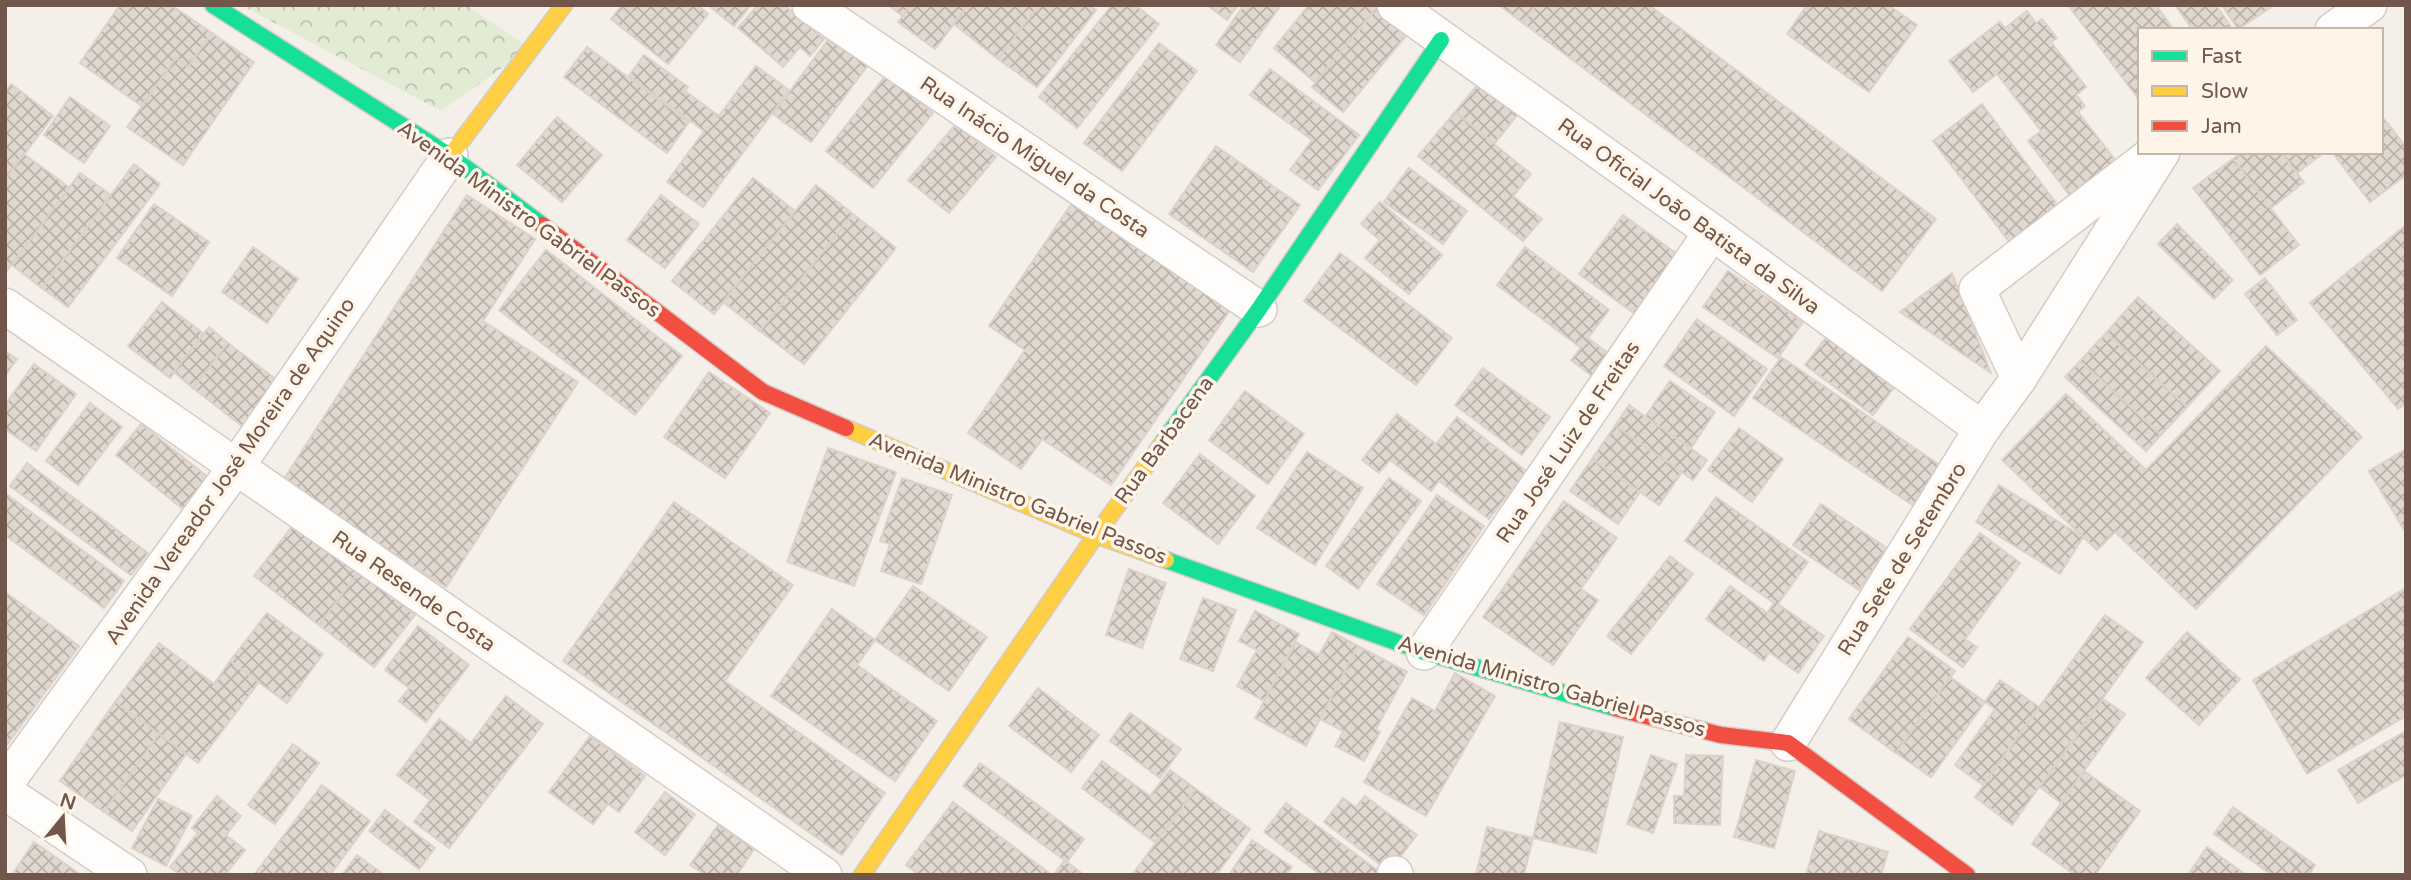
<svg xmlns="http://www.w3.org/2000/svg" width="2411" height="880" font-family="'Varela Round',sans-serif">
	<defs>
		<pattern id="forest-crowns" width="20" height="18" patternUnits="userSpaceOnUse" patternTransform="scale(1.75)"><rect width="20" height="18" fill="#e2ebd4"/><path d="M2 6a3 3 0 1 1 6 0M12 15a3 3 0 1 1 6 0" fill="none" stroke="#bcc1ae"/></pattern>
		<pattern id="building-cross-hatch" width="8" height="8" patternUnits="userSpaceOnUse" patternTransform="scale(1.75)"><rect width="8" height="8" fill="#e1d8d0"/><path d="M0 0l8 8M0 8l8-8" fill="none" stroke="#bbb2ab"/></pattern>
	</defs>
	<rect width="100%" height="100%" fill="#f5efe9"/>
	<polygon fill="url(#forest-crowns)" points="241,5 466,5 530,48 441,111"/>
	<g fill="url(#building-cross-hatch)" stroke="#ddd2cb" stroke-width="2">
		<polygon points="120,5 171,5 212,33 188,67 176,58 142,106 80,63"/>
		<polygon points="622,5 698,5 708,14 668,64 611,19"/>
		<polygon points="708,5 751,5 734,26"/>
		<polygon points="758,5 784,5 824,39 810,56 800,47 783,67 738,28"/>
		<polygon points="888,5 911,5 903,16"/>
		<polygon points="911,5 968,5 935,49 898,22"/>
		<polygon points="968,5 1039,5 998,59 954,24"/>
		<polygon points="1039,5 1089,5 1096,10 1037,87 998,59"/>
		<polygon points="1112,5 1135,5 1159,24 1077,128 1039,97"/>
		<polygon points="1207,5 1238,5 1227,20"/>
		<polygon points="1244,5 1281,5 1240,62 1216,45"/>
		<polygon points="1309,5 1379,5 1316,83 1274,48"/>
		<polygon points="1379,5 1410,31 1343,112 1312,87"/>
		<polygon points="1499,5 1536,5 1523,23"/>
		<polygon points="1536,5 1649,5 1936,219 1882,291 1523,23"/>
		<polygon points="1807,5 1888,5 1917,25 1869,92 1787,34"/>
		<polygon points="2068,5 2156,5 2174,30 2140,30 2140,101"/>
		<polygon points="2175,5 2216,5 2233,30 2193,30"/>
		<polygon points="2222,5 2268,5 2270,8 2238,29"/>
		<polygon points="2027,11 2036,23 2042,19 2057,38 2051,42 2086,87 2076,95 2085,106 2078,112 2120,166 2074,201 2028,141 2041,131 1997,74 1973,92 1949,61 2000,22 2005,28"/>
		<polygon points="212,33 254,62 183,165 127,127 176,58 188,67"/>
		<polygon points="830,37 868,65 811,142 773,114"/>
		<polygon points="1159,43 1197,71 1122,171 1084,143"/>
		<polygon points="587,47 689,122 667,153 564,77"/>
		<polygon points="644,55 688,87 685,91 719,116 756,66 789,90 703,207 667,182 704,131 629,76"/>
		<polygon points="1270,69 1359,135 1318,190 1290,170 1312,140 1250,95"/>
		<polygon points="886,75 933,113 873,188 826,151"/>
		<polygon points="1479,83 1518,114 1494,144 1455,112"/>
		<polygon points="11,84 53,116 5,180 5,92"/>
		<polygon points="70,97 110,126 84,163 44,135"/>
		<polygon points="1982,104 2062,211 2013,247 1933,141"/>
		<polygon points="1455,112 1531,174 1513,196 1542,219 1523,241 1418,156"/>
		<polygon points="2381,115 2406,147 2406,175 2370,202 2332,152 2381,152"/>
		<polygon points="557,117 602,155 562,202 517,165"/>
		<polygon points="956,124 996,157 949,213 908,180"/>
		<polygon points="1216,146 1300,205 1253,272 1169,214"/>
		<polygon points="2242,152 2281,152 2304,182 2271,208 2233,159"/>
		<polygon points="2281,152 2325,152 2297,173"/>
		<polygon points="24,154 70,188 5,273 5,180"/>
		<polygon points="2233,159 2299,245 2260,275 2193,188"/>
		<polygon points="134,164 160,184 68,307 42,288"/>
		<polygon points="1409,168 1467,211 1443,244 1384,202"/>
		<polygon points="80,173 111,195 42,288 12,265"/>
		<polygon points="753,178 795,211 714,314 672,281"/>
		<polygon points="816,185 853,214 760,331 723,302"/>
		<polygon points="467,195 535,239 483,321 578,382 446,587 282,482"/>
		<polygon points="661,195 699,224 665,268 627,240"/>
		<polygon points="1380,202 1442,255 1409,294 1365,258 1380,240 1361,224"/>
		<polygon points="1072,203 1230,310 1111,485 1042,439 1021,469 968,433 1025,350 989,326"/>
		<polygon points="154,204 209,242 172,296 117,258"/>
		<polygon points="853,214 896,248 804,364 760,331"/>
		<polygon points="1623,215 1680,256 1637,315 1579,274"/>
		<polygon points="2177,224 2233,280 2214,299 2158,244"/>
		<polygon points="2406,225 2406,403 2398,409 2310,303"/>
		<polygon points="253,247 298,279 267,323 222,292"/>
		<polygon points="1525,247 1609,310 1588,338 1613,357 1596,379 1571,360 1581,348 1497,285"/>
		<polygon points="546,250 682,356 635,415 499,310"/>
		<polygon points="1340,253 1452,338 1416,385 1304,301"/>
		<polygon points="1728,271 1803,322 1778,358 1703,307"/>
		<polygon points="1952,273 1991,373 1900,312"/>
		<polygon points="2265,278 2297,320 2277,335 2245,294"/>
		<polygon points="2138,297 2220,371 2187,407 2106,333"/>
		<polygon points="162,302 204,334 170,378 128,346"/>
		<polygon points="1697,319 1767,369 1734,416 1664,366"/>
		<polygon points="209,327 228,343 193,388 174,372"/>
		<polygon points="2106,333 2187,407 2161,435 2080,361"/>
		<polygon points="1828,335 1896,385 1873,415 1805,365"/>
		<polygon points="228,343 277,380 242,426 193,388"/>
		<polygon points="2266,346 2362,437 2196,609 2115,532 2097,550 2002,460 2066,394 2146,470"/>
		<polygon points="5,351 17,359 5,376"/>
		<polygon points="1781,357 1944,468 1917,508 1753,398"/>
		<polygon points="2080,361 2161,435 2146,451 2065,377"/>
		<polygon points="34,364 76,394 36,451 5,429 5,405"/>
		<polygon points="1483,368 1550,417 1522,455 1455,405"/>
		<polygon points="709,372 770,413 725,478 664,437"/>
		<polygon points="1670,381 1715,412 1691,448 1645,417"/>
		<polygon points="1245,391 1304,434 1268,484 1209,440"/>
		<polygon points="90,403 122,427 78,485 46,461"/>
		<polygon points="1629,405 1707,460 1693,480 1615,426"/>
		<polygon points="1397,414 1436,444 1457,417 1526,471 1489,519 1439,481 1431,491 1390,460 1379,473 1362,460"/>
		<polygon points="141,424 209,478 184,510 116,455"/>
		<polygon points="1615,426 1682,472 1659,505 1592,459"/>
		<polygon points="1739,428 1783,459 1752,502 1708,470"/>
		<polygon points="828,448 896,472 854,586 787,562"/>
		<polygon points="2406,449 2406,533 2369,471"/>
		<polygon points="1307,452 1363,488 1315,565 1257,528"/>
		<polygon points="1200,454 1255,496 1218,544 1163,503"/>
		<polygon points="1592,459 1640,492 1618,524 1570,491"/>
		<polygon points="27,463 148,553 131,575 10,486"/>
		<polygon points="902,478 952,495 921,584 881,571 890,544 880,541"/>
		<polygon points="1389,478 1421,501 1358,589 1326,566"/>
		<polygon points="1999,485 2083,537 2060,574 1976,522"/>
		<polygon points="5,493 124,581 104,608 5,535"/>
		<polygon points="1437,495 1484,526 1424,615 1377,584"/>
		<polygon points="1716,497 1808,562 1778,604 1824,636 1798,673 1769,652 1764,661 1706,619 1730,586 1767,613 1774,603 1685,541"/>
		<polygon points="1564,501 1617,538 1581,589 1598,600 1553,665 1483,617"/>
		<polygon points="674,502 793,585 725,681 885,793 842,855 563,661"/>
		<polygon points="1821,504 1887,548 1859,590 1793,545"/>
		<polygon points="294,524 359,572 319,625 254,576"/>
		<polygon points="1980,533 2020,563 1965,639 1977,647 1963,667 1910,629"/>
		<polygon points="1670,556 1693,574 1631,654 1607,636"/>
		<polygon points="1129,569 1166,583 1142,648 1106,635"/>
		<polygon points="359,572 415,615 374,667 319,625"/>
		<polygon points="913,586 987,637 949,691 875,640"/>
		<polygon points="2406,588 2406,716 2307,774 2253,680"/>
		<polygon points="5,592 79,646 6,746 5,746"/>
		<polygon points="1203,598 1236,610 1213,671 1180,659"/>
		<polygon points="832,609 875,640 857,665 937,721 895,781 771,696"/>
		<polygon points="1255,611 1299,634 1264,701 1237,686 1257,650 1239,641"/>
		<polygon points="267,613 323,654 287,703 230,661"/>
		<polygon points="2105,615 2143,642 2012,825 1975,797"/>
		<polygon points="418,626 469,665 426,722 399,701 409,688 385,670"/>
		<polygon points="1332,632 1358,646 1306,746 1255,718 1296,642 1319,655"/>
		<polygon points="2187,632 2240,679 2199,725 2146,678"/>
		<polygon points="1908,637 1955,671 1896,753 1849,719"/>
		<polygon points="159,643 214,684 230,661 259,682 198,763 115,702"/>
		<polygon points="1358,646 1407,672 1376,729 1380,732 1364,761 1335,746 1343,731 1320,719"/>
		<polygon points="1455,673 1495,696 1426,816 1364,782 1412,698 1435,711"/>
		<polygon points="1950,677 1985,702 1931,777 1896,753"/>
		<polygon points="2000,680 2039,707 1983,785 1955,765 1995,709 1985,702"/>
		<polygon points="1038,688 1099,735 1071,772 1009,726"/>
		<polygon points="506,696 543,724 449,848 414,822 430,800 397,775 439,719 471,743"/>
		<polygon points="2103,699 2125,714 2061,803 2040,787"/>
		<polygon points="115,702 159,734 104,812 60,781"/>
		<polygon points="1130,713 1181,749 1160,778 1110,741"/>
		<polygon points="1560,722 1623,737 1596,853 1533,838"/>
		<polygon points="2406,731 2406,775 2358,803 2338,770"/>
		<polygon points="159,734 186,754 132,831 104,812"/>
		<polygon points="590,736 645,776 619,812 608,804 593,824 549,792"/>
		<polygon points="293,744 319,763 275,824 248,805"/>
		<polygon points="1651,755 1677,764 1653,833 1627,824"/>
		<polygon points="1686,755 1723,756 1720,825 1674,823 1674,796 1684,796"/>
		<polygon points="1756,760 1795,771 1774,848 1734,837"/>
		<polygon points="1102,761 1150,796 1170,770 1196,789 1156,843 1082,788"/>
		<polygon points="980,763 1084,839 1067,862 963,786"/>
		<polygon points="2084,771 2140,811 2095,875 2075,875 2032,844"/>
		<polygon points="322,785 370,821 330,875 254,875"/>
		<polygon points="1196,789 1250,829 1216,875 1132,875"/>
		<polygon points="665,792 695,815 665,855 635,832"/>
		<polygon points="217,796 241,816 226,835 245,850 225,875 180,875 170,867 198,833 192,828"/>
		<polygon points="1365,796 1417,835 1389,871 1324,822 1343,798 1356,807"/>
		<polygon points="158,799 192,816 166,866 132,848"/>
		<polygon points="953,802 1052,875 919,875 906,865"/>
		<polygon points="1286,803 1384,875 1321,875 1264,832"/>
		<polygon points="2233,807 2315,865 2309,875 2272,875 2214,834"/>
		<polygon points="385,810 435,848 419,869 369,831"/>
		<polygon points="718,825 754,849 737,875 706,875 690,865"/>
		<polygon points="1487,827 1533,838 1524,875 1476,875"/>
		<polygon points="1819,831 1888,852 1881,875 1806,875"/>
		<polygon points="1252,840 1292,867 1286,875 1229,875"/>
		<polygon points="34,842 81,875 12,875"/>
		<polygon points="2207,847 2246,875 2188,875"/>
		<polygon points="357,855 384,875 342,875"/>
		<polygon points="1064,861 1067,862 1084,875 1054,875"/>
	</g>
	<g fill="none" stroke-linecap="round" stroke-linejoin="round">
		<g stroke="#d4ccc6" stroke-width="38">
			<g id="street">
				<polyline points="810,5 1259,309"/>
				<polyline points="1395,5 1712,232 1982,429"/>
				<polyline points="2333,30 2369,5"/>
				<polyline points="5,306 824,875"/>
				<polyline points="2019,378 1977,289 2150,156"/>
				<polyline points="1424,652 1712,232"/>
				<polyline points="1788,743 1982,429 2019,378 2162,152"/>
				<polyline points="5,784 236,467 450,156"/>
				<polyline points="5,792 129,875"/>
				<polyline points="1395,875 1395,874"/>
			</g>
		</g>
		<g stroke="#d4ccc5" stroke-width="19">
			<g id="fast">
				<polyline points="213,5 450,156 542,225"/>
				<polyline points="1161,445 1259,309 1441,40"/>
				<polyline points="1166,560 1424,652 1615,708"/>
			</g>
		</g>
		<g stroke="#d4ccc5" stroke-width="19">
			<g id="slow">
				<polyline points="450,156 564,5"/>
				<polyline points="846,428 1096,535 1166,560"/>
				<polyline points="862,875 1096,535 1161,445"/>
			</g>
		</g>
		<g stroke="#d4ccc5" stroke-width="19">
			<g id="jam">
				<polyline points="542,225 763,392 846,428"/>
				<polyline points="1615,708 1721,735 1788,743 1967,875"/>
			</g>
		</g>
		<use href="#street" stroke="#fefdfc" stroke-width="35"/>
		<use href="#fast" stroke="#16e098" stroke-width="16"/>
		<use href="#slow" stroke="#ffcf43" stroke-width="16"/>
		<use href="#jam" stroke="#f24e42" stroke-width="16"/>
	</g>
	<g text-anchor="middle" stroke-width="7" stroke-linejoin="round" paint-order="stroke">
		<g font-size="21" fill="#71564b" stroke="#fef4e8">
			<text transform="translate(1035 157) rotate(34)" y="7">Rua Inácio Miguel da Costa</text>
			<text transform="translate(1689 216) rotate(36)" y="7">Rua Oficial João Batista da Silva</text>
			<text transform="translate(529 219) rotate(36)" y="7">Avenida Ministro Gabriel Passos</text>
			<text transform="translate(1164 440) rotate(-54)" y="7">Rua Barbacena</text>
			<text transform="translate(1568 442) rotate(-56)" y="7">Rua José Luiz de Freitas</text>
			<text transform="translate(230 471) rotate(-55)" y="7">Avenida Vereador José Moreira de Aquino</text>
			<text transform="translate(1018 498) rotate(22)" y="7">Avenida Ministro Gabriel Passos</text>
			<text transform="translate(1902 559) rotate(-58)" y="7">Rua Sete de Setembro</text>
			<text transform="translate(414 591) rotate(35)" y="7">Rua Resende Costa</text>
			<text transform="translate(1552 686) rotate(16)" y="7">Avenida Ministro Gabriel Passos</text>
		</g>
	</g>
	<rect width="2411" height="880" fill="none" stroke="#71564b" stroke-width="14"/>
	<rect x="2138" y="28" width="245" height="126" fill="#fef4e8" stroke="#c6b5a9" stroke-width="2"/>
	<rect x="2152" y="51" width="35" height="10" fill="#16e098" stroke="#c6b5a9" stroke-width="2"/>
	<text x="2201" y="63" font-size="21" fill="#71564b">Fast</text>
	<rect x="2152" y="86" width="35" height="10" fill="#ffcf43" stroke="#c6b5a9" stroke-width="2"/>
	<text x="2201" y="98" font-size="21" fill="#71564b">Slow</text>
	<rect x="2152" y="121" width="35" height="10" fill="#f24e42" stroke="#c6b5a9" stroke-width="2"/>
	<text x="2201" y="133" font-size="21" fill="#71564b">Jam</text>
	<g transform="translate(63 817) rotate(18)" stroke="#fef4e8" stroke-width="5" paint-order="stroke">
	<path d="M0-5L12 26L0 18L-12 26Z" fill="#71564b"/>
	<text y="-10" font-size="19" font-weight="bold" text-anchor="middle" fill="#71564b">N</text>
	</g>
</svg>
